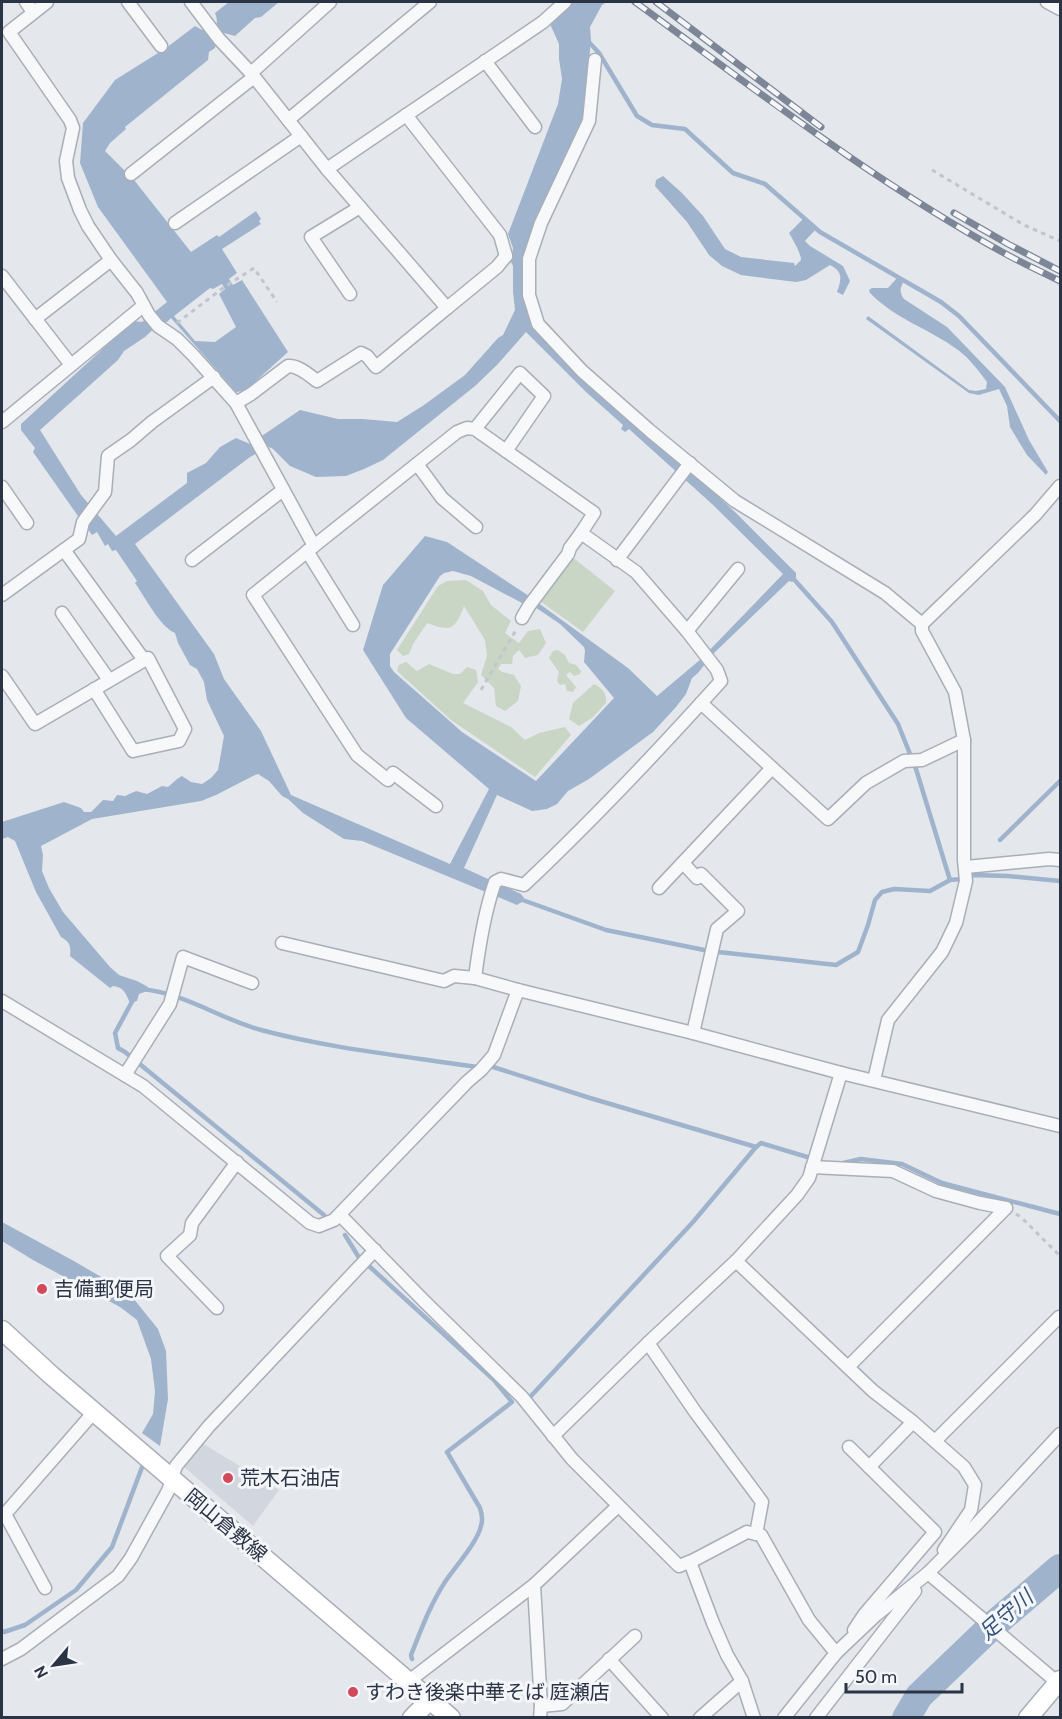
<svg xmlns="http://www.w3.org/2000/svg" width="1062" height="1719" font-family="Cabin,'Noto Sans JP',sans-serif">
	<rect width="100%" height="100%" fill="#e4e7ec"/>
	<polygon fill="#d2d6de" points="202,1443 279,1490 253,1526 183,1466"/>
	<g fill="#c9d6c5">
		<polygon points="571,556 615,591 583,632 540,601"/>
		<path d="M466,580L483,591L491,605L511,621L505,633L519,643L528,631L540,629L546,643L538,655L525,658L519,650L513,656L512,664H501L498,669L502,672L514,675L521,686L518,701L505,711L496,706L494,688L481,675L487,656L485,640L464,606C455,630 451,632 427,623L413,644L409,654L403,656L397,650L438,586L447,581Z"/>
		<path d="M558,650L565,655L569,663L576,665L581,671L580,674L574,676L570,672L566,675L576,687L573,692L567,691L565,684L560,685C555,680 558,678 559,672L549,658L553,651Z"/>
		<polygon points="406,662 417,671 429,664 453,674 460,674 467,667 476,670 478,682 463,703 511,727 525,740 539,733 565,727 571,735 535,777 451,720 397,671 399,665"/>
		<path d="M594,684C602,688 607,693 606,703L592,718L579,726L569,719L573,703Z"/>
	</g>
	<g fill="#9fb4cc" fill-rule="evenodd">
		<path d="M229,2H279L261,17L255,18L235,36L224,33L216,40L215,48L209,52L208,60L125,127L126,129L110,143L105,151L134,180L191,252L217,235L219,237L256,211L261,219L259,221L261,224L222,249L237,273L229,279L233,285L242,280L288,352L245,391L236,392L171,318L167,322H161L145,337L124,351L118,360L40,430L81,495L116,536L187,483V473L206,463L220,447L236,438L250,444L300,410L338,419H363L397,422L424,405L465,375L498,338L503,335L515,310L513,292V266L511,262L513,248L508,234L558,104L562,79L559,59V44L550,24L572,2H607L602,5L590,27L591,40L584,116L576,141L526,249L525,264L533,321L737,514L796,573V577L792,582L789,581L712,655L698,673L692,678L686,694L676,707L653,732L589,779L568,791L557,804L547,809L532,811L497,795L464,868L521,894L524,898L522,902L517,905L362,841L344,839L303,813L288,799L282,796L269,781L258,774L253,776L216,795L201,801L92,819L41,846L43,855L42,871L49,888L63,912L110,967L119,975L137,981L148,987L147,991L139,994L137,1001L130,1003C126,994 124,987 113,986L110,988L70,956C71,946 70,942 61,937L36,892L15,841L8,837L2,839V822L64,802L81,808L84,812H91L103,800L113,801L117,795L125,796L136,791L147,794L162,786L168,787C172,784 177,778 182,776L191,782L202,784L211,778L218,770L224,736L207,700L204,682L197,669L190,665L178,643L175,633C160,627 145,597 135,583L137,581L116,550L112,551L108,544L105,546L97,532L92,535L88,529L89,520L84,515L78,516L33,452L35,448L21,430V424L133,321L142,322L167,302L98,207L80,163L83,123L115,80L166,48L195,26C208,35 222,31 215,13ZM222,284L225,289L219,294L236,327L215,342L195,341L174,316L210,288L213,289ZM526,332L586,392L623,425L621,429L625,432L629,429L712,504L783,574L701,659L657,696L628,668L526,594L447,542L425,536L383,585L363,650L406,718L489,789L450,864L291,795L261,731L224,679L214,654L135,544L250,457L269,447L273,449L290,466L316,477L346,476L364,469L383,460L475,386L497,365ZM453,571L471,576L522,603L535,607L560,624L584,647L585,651L584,662L614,698L536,781L462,732L394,672L390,666V654L440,576L444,573Z"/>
		<path d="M663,176L682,193L703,216L725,249L741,257L794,263L795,266L801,260C801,253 793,240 789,233L804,218L816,229L805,241L810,246L843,266L850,281L843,295L837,292C841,280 844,272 830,265L806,280L796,282L741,275L722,266L709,255L687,222L655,186L656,180Z"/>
		<path d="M898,277L904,281C900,288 899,292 904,299L947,327L1005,387L1029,440L1048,472L1046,475L1027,455L1010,427L1007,406L999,389L979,395L969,393L866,319L868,316L969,390L976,391L986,389L987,382C978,370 970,359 958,350C930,329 895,319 870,293L869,290L872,288H888Z"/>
		<polygon points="2,1222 72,1260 129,1293 158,1329 166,1351 168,1399 160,1446 142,1433 153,1414 155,1391 151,1359 137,1320 120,1307 33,1260 2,1241"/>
	</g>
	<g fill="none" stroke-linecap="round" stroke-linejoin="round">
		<g stroke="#9fb4cc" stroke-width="4.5">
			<polyline points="588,41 599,53 637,116 652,125 685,129 733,173 765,184 820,232 941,302 959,316 1060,421"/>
			<polyline points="791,576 832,622 898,724 916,769 950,880"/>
			<polyline points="1000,840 1060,781"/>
			<polyline points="517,898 606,930 709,951 836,965 858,952 868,925 875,900 882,892 894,889 930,891 950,880 961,879 973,875 1008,876 1060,881"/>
			<path d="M141,989C185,993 220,1019 261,1030C332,1049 405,1056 477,1067L490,1066L590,1098L756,1147L761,1143L814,1159"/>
			<polyline points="134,998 115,1033 118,1048 125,1052 324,1215"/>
			<polyline points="843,1163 861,1159 902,1164 942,1183 1060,1214"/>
			<path d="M345,1235L358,1256L494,1380L512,1402L447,1452L480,1508C482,1514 483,1520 481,1526C477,1543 455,1567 445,1582C430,1605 421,1630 411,1655L412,1659"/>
			<polyline points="531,1396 693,1222 756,1147"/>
			<polyline points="2,1631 4,1632 25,1625 76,1590 112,1547 144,1462"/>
		</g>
		<polyline stroke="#9fb4cc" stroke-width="28" points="906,1718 919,1696 992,1626 1060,1568"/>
		<g stroke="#a9aeb7" stroke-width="15">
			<g id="street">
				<polyline points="26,2 33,12"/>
				<path d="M47,2L9,32L70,120L73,128L66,161L68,178L80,210L88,226L111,260L137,293L149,315L158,326L177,339L193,355L236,403L314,546L457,432L467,428L475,429L594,513L581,533L636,572L687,631L717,670L721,681C658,751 593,820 524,885L501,879L495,882C484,913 479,946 475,978L518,990L693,1033L841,1073L1060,1126"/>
				<polyline points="128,2 161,46"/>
				<path d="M191,2L219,39L251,73L327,169L447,308L376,367L367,356L361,353L317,381C309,375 298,365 288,366L251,394L236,403"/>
				<polyline points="1047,2 1060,9"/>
				<polyline points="595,60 589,121 541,223 529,259 529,295 538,324 582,371 649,430 735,501 885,593 922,624 922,631 955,692 964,740 964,860 966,881 956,923 942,952 888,1020 874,1080"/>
				<polyline points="485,61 535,127"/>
				<polyline points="251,73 330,2"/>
				<polyline points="406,115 500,235 506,256"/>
				<polyline points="288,120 430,2"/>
				<polyline points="327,169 543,22 565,2"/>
				<polyline points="131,174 254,77"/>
				<polyline points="175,223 301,136"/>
				<polyline points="2,276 71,365"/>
				<polyline points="350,294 311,237 360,207"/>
				<polyline points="447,308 497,267 506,256"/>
				<polyline points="35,319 111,260"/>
				<polyline points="2,422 143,306"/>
				<polyline points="475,429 520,373 544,396 506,451"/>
				<polyline points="417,464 442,498 476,527"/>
				<polyline points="2,487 27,523"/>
				<polyline points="314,546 253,595 357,755 388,780 393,773 436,806"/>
				<polyline points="64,550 144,660"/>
				<polyline points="307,551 353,625"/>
				<polyline points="192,560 283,490"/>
				<polyline points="617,560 690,463"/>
				<polyline points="2,595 79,539 83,522 105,492 108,456 131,440 152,422 214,377"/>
				<polyline points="62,613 109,680"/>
				<polyline points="522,618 529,606 568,554 570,548 581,533"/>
				<polyline points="922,624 1035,515 1060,486"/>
				<polyline points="687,631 738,569"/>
				<polyline points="2,676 35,724 148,658 185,729 179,741 133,751 94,689"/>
				<polyline points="701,703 828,819 866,783 904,761 922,760 964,740"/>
				<polyline points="683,863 697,878 701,874 738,911 717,929 693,1033"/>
				<polyline points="966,867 1049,859 1060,860"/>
				<polyline points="659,888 772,768"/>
				<polyline points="282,943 444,981 454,976 475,978"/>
				<polyline points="2,1001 143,1086 310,1223 319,1226 334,1220 467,1082 481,1070 494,1055 518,990"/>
				<polyline points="125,1075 170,1004 183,957 252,983"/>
				<polyline points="812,1167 893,1171 936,1191 980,1203 1006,1208"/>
				<polyline points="340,1215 424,1301 522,1397 572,1459 679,1566 694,1560 747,1532 761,1535 809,1620 836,1653 876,1615 928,1573 975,1526 1060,1434"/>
				<polyline points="736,1261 873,1391 913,1422 964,1467 975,1485 971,1510 944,1550"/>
				<polyline points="217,1308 167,1256 190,1235 192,1223 237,1162"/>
				<polyline points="648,1343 696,1413 762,1502 756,1534"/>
				<polyline points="848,1367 1006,1208"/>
				<polyline points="553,1436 648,1343 736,1261 797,1195 809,1178 841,1073"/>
				<polyline points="935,1441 1059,1317"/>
				<polyline points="849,1447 935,1532 864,1615 854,1630"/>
				<polyline points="869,1467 913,1422"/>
				<polyline points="690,1562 713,1623 727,1655 742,1681 754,1718"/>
				<polyline points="928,1573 1058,1683"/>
				<polyline points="45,1588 5,1514 94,1412"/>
				<polyline points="2,1659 21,1649 118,1576 131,1558 168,1491 176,1466 209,1426 375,1250"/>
				<polyline points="609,1659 662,1718"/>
				<polyline points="409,1681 534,1585"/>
				<polyline points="541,1706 562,1704 635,1636"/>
				<polyline points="540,1718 541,1706 534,1585 618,1506"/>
				<polyline points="700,1718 742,1681"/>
				<polyline points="784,1718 836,1653"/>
				<polyline points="816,1718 915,1591"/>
			</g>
		</g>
		<g stroke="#a9aeb7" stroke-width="21">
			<g id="secondary">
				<polyline points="2,1330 51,1375 451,1718"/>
				<polyline points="412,1718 430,1700"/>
				<polyline points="1028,1718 1060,1680"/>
			</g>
		</g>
		<g stroke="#c2c5cb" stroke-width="3" stroke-dasharray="4.5 4.5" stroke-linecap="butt">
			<polyline points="932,170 1024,225 1060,241"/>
			<polyline points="177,323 223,288 254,268 277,302"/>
			<polyline points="481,690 516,630"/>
			<polyline points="1016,1214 1021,1217 1060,1256"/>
		</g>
		<use href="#street" stroke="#f7f8fa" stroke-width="12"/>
		<use href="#secondary" stroke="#fff" stroke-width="18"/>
		<g stroke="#7d8696" stroke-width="7">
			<g id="rail">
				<path d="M635,2C755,89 873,181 1004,253C1022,263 1042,272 1060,281"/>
				<polyline points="656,2 821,127"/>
				<polyline points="954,213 1008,244 1060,271"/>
			</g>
		</g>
		<use href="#rail" stroke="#f4f6f9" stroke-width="4.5" stroke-dasharray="14" stroke-linecap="butt"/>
	</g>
	<g fill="#d1495b" stroke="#f4f6f9" stroke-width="2">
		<circle cx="42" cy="1289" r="6"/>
		<circle cx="228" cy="1478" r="6"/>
		<circle cx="353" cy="1692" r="6"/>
	</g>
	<g text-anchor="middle" stroke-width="6" stroke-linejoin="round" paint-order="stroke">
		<g font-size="20" fill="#2b3445" stroke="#f4f6f9" text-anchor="start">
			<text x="54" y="1296">吉備郵便局</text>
			<text x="240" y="1485">荒木石油店</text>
			<text x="365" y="1699">すわき後楽中華そば 庭瀬店</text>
		</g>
		<g font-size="20" fill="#2b3445" stroke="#f4f6f9">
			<text transform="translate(226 1525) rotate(40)" y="7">岡山倉敷線</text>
		</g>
		<g font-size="21" font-style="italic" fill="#34527a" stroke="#f4f6f9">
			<text transform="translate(1006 1615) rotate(-41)" y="7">足守川</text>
		</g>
	</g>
	<rect width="1062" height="1719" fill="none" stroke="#2b3445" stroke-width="6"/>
	<g transform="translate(54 1665) rotate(241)" stroke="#f4f6f9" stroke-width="4.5" paint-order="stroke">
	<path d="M0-4.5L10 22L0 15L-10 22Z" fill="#2b3445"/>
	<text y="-9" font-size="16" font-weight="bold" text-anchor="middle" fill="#2b3445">N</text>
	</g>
	<path d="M846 1683v9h116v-9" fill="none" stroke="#2b3445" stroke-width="3"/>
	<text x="855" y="1683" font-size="18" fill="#2b3445" stroke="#f4f6f9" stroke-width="4.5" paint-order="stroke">50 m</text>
</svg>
